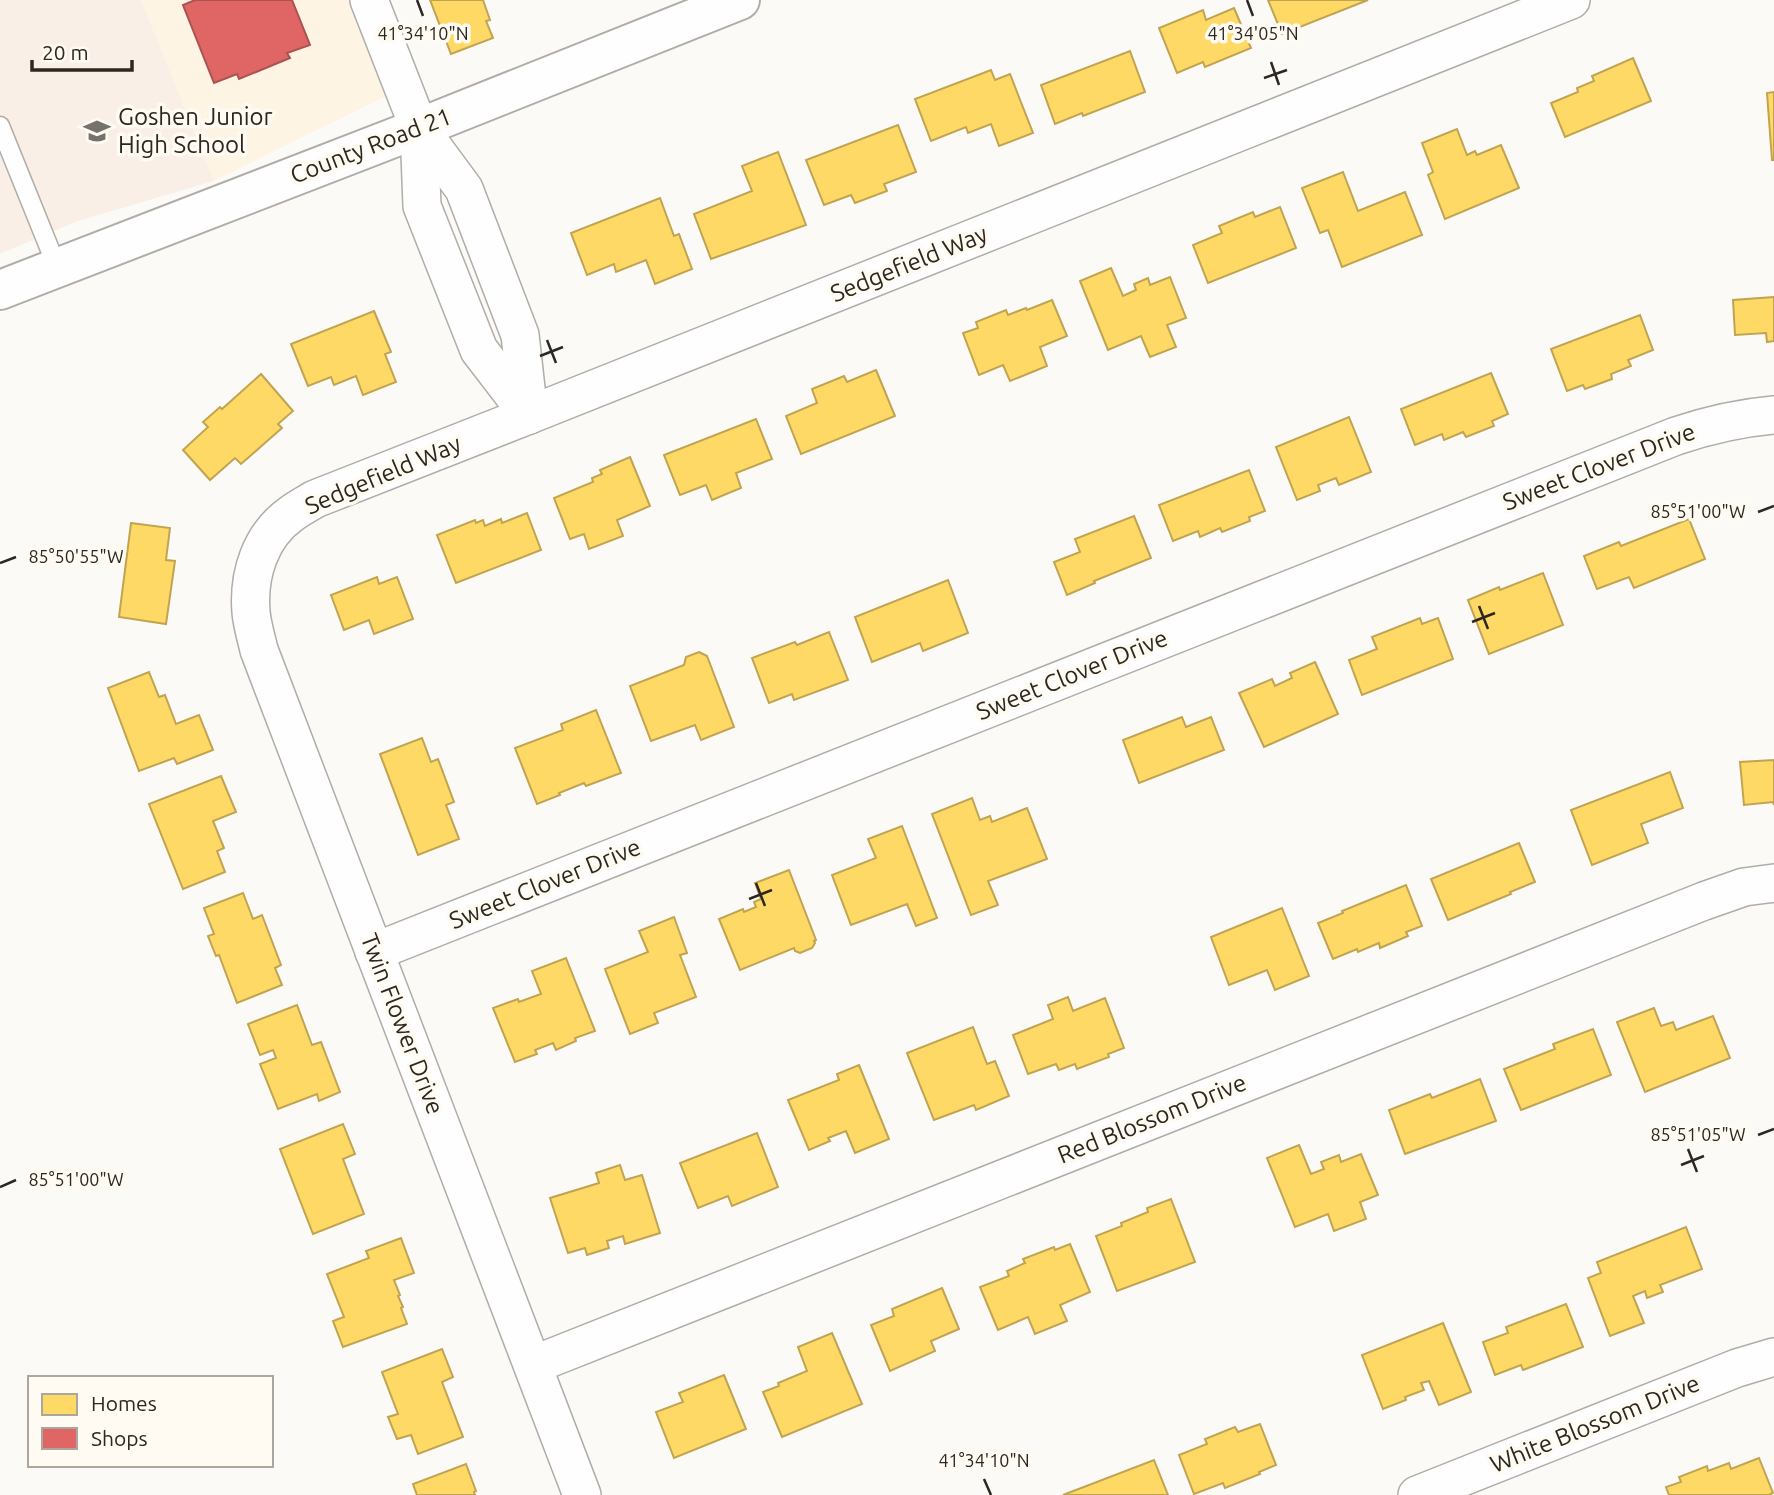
<svg xmlns="http://www.w3.org/2000/svg" width="1774" height="1495" font-family="Ubuntu,sans-serif">
	<rect width="100%" height="100%" fill="#fcfaf6"/>
	<polygon fill="#fdf4e4" points="141,0 349,0 386,96 214,181"/>
	<polygon fill="#faefe7" points="0,0 141,0 214,181 78,221 0,254"/>
	<g fill="#ffd966" stroke="#c0a451" stroke-width="2">
		<polygon points="430,0 483,0 490,20 486,21 493,38 451,54"/>
		<polygon points="1268,0 1368,0 1282,34"/>
		<polygon points="1234,8 1251,48 1205,67 1203,62 1177,73 1159,28 1203,10 1206,20"/>
		<polygon points="1130,51 1145,92 1083,116 1082,113 1055,124 1041,85"/>
		<polygon points="1633,58 1651,101 1565,137 1551,103 1578,92 1577,88 1594,81 1592,76"/>
		<polygon points="991,70 995,80 1010,74 1033,133 999,146 991,124 968,133 966,127 931,141 915,99"/>
		<polygon points="1774,92 1774,160 1772,160 1767,93"/>
		<polygon points="898,125 916,172 884,184 887,191 855,203 851,195 824,205 806,160"/>
		<polygon points="1457,129 1467,155 1475,151 1477,155 1501,145 1519,188 1445,219 1428,175 1433,172 1422,143"/>
		<polygon points="778,152 806,225 711,259 694,214 752,191 742,166"/>
		<polygon points="1343,172 1358,211 1405,192 1422,235 1342,267 1328,230 1320,233 1302,188"/>
		<polygon points="660,198 674,236 679,234 692,269 655,284 646,260 616,272 614,264 587,275 571,233"/>
		<polygon points="1280,207 1296,248 1208,283 1193,245 1222,233 1219,226 1253,212 1255,217"/>
		<polygon points="1111,268 1123,296 1136,290 1134,284 1148,278 1150,285 1170,277 1186,318 1167,325 1176,347 1150,357 1141,336 1108,350 1080,281"/>
		<polygon points="1774,297 1774,341 1767,342 1766,333 1735,335 1733,300"/>
		<polygon points="1052,300 1067,336 1040,347 1047,366 1010,381 1003,365 979,375 963,333 978,328 976,322 1006,310 1008,315 1026,308 1027,310"/>
		<polygon points="374,311 391,352 385,354 396,382 363,395 356,376 334,385 331,377 308,386 291,344"/>
		<polygon points="1640,315 1653,350 1628,360 1631,366 1611,374 1612,379 1585,389 1583,385 1567,391 1551,349"/>
		<polygon points="876,370 895,416 801,454 786,416 817,403 812,389 844,376 847,382"/>
		<polygon points="1491,373 1508,414 1492,421 1494,426 1466,437 1463,432 1444,440 1442,434 1415,445 1401,409"/>
		<polygon points="261,374 293,411 278,424 282,428 241,464 235,458 210,480 183,450 208,427 203,422 220,407 222,409"/>
		<polygon points="1349,417 1371,472 1339,485 1336,478 1318,485 1320,491 1297,500 1276,447"/>
		<polygon points="756,419 772,459 736,473 741,488 712,500 706,485 680,495 664,455"/>
		<polygon points="630,457 650,506 617,520 623,536 589,549 584,534 570,539 554,498 593,482 592,478 602,474 600,470"/>
		<polygon points="1249,470 1265,511 1249,517 1250,521 1222,532 1220,528 1200,537 1198,531 1173,541 1159,505"/>
		<polygon points="527,513 541,550 456,583 437,535 475,520 476,523 483,520 485,526 501,519 502,523"/>
		<polygon points="1134,516 1151,558 1094,581 1095,583 1067,595 1054,562 1080,552 1075,539"/>
		<polygon points="1689,519 1705,559 1634,588 1629,577 1597,589 1584,556 1619,542 1621,546"/>
		<polygon points="131,523 170,528 166,560 175,561 166,624 119,617"/>
		<polygon points="1543,573 1563,625 1489,654 1468,600 1499,587 1500,590"/>
		<polygon points="377,577 379,584 397,577 413,619 374,634 369,620 344,630 331,595"/>
		<polygon points="948,580 968,633 923,651 920,643 872,662 855,617"/>
		<polygon points="1420,618 1422,624 1438,618 1453,659 1362,695 1349,660 1377,649 1372,637"/>
		<polygon points="829,632 848,680 794,700 792,694 769,703 752,658 795,642 797,645"/>
		<polygon points="699,652 707,656 734,727 701,740 695,725 651,741 630,686 684,665 686,657"/>
		<polygon points="1315,662 1338,714 1264,747 1239,693 1272,679 1275,686 1292,678 1290,673"/>
		<polygon points="149,672 159,697 165,695 176,724 199,715 213,750 177,764 174,758 139,771 108,688"/>
		<polygon points="596,710 621,773 586,786 584,783 559,793 560,795 537,804 515,748 563,730 561,724"/>
		<polygon points="1182,717 1186,727 1211,717 1224,750 1139,783 1123,740"/>
		<polygon points="422,738 431,762 438,759 454,802 446,805 459,839 418,855 380,754"/>
		<polygon points="1774,760 1774,805 1773,802 1744,805 1740,762"/>
		<polygon points="1670,772 1683,808 1641,824 1648,843 1592,865 1571,810"/>
		<polygon points="221,776 236,812 213,821 224,848 217,851 225,872 183,889 149,804"/>
		<polygon points="972,798 980,820 990,816 992,822 1027,808 1047,859 988,881 998,905 971,915 932,814"/>
		<polygon points="902,826 937,918 916,926 907,904 851,925 832,875 876,858 868,839"/>
		<polygon points="1519,843 1535,882 1510,892 1511,894 1448,920 1431,879"/>
		<polygon points="789,870 816,940 814,941 815,943 812,948 800,953 795,951 794,948 740,970 719,919 743,909 744,912 756,907 754,902 761,899 755,883"/>
		<polygon points="1406,885 1422,926 1406,932 1408,936 1380,948 1379,943 1358,952 1357,949 1333,959 1318,923 1343,913 1342,911"/>
		<polygon points="243,893 253,919 262,915 281,965 275,968 282,985 237,1003 219,955 216,956 208,936 214,934 204,908"/>
		<polygon points="1282,908 1309,976 1275,990 1267,970 1229,985 1211,937"/>
		<polygon points="674,917 687,953 680,955 696,997 654,1013 658,1023 630,1034 605,969 648,952 639,931"/>
		<polygon points="566,958 595,1031 575,1038 576,1041 556,1050 553,1043 535,1050 537,1054 515,1062 493,1008 518,999 519,1002 541,994 532,971"/>
		<polygon points="1068,997 1073,1011 1105,998 1124,1048 1108,1054 1109,1057 1077,1069 1075,1064 1059,1070 1056,1064 1028,1074 1013,1035 1053,1019 1048,1005"/>
		<polygon points="297,1005 312,1045 321,1042 340,1092 319,1101 317,1094 278,1109 260,1064 276,1058 273,1050 260,1055 248,1024"/>
		<polygon points="1654,1008 1661,1026 1673,1022 1676,1030 1713,1016 1730,1058 1645,1092 1617,1022"/>
		<polygon points="973,1027 987,1064 995,1061 1009,1096 976,1110 974,1105 934,1120 907,1053"/>
		<polygon points="1593,1029 1611,1075 1521,1110 1504,1069 1555,1049 1553,1044"/>
		<polygon points="859,1065 889,1139 855,1153 846,1131 828,1138 830,1141 809,1150 788,1100 839,1080 837,1074"/>
		<polygon points="1480,1079 1496,1121 1405,1154 1389,1110 1430,1094 1432,1098"/>
		<polygon points="343,1124 355,1154 343,1159 364,1214 313,1234 280,1149"/>
		<polygon points="757,1133 778,1187 732,1206 728,1196 698,1208 680,1163"/>
		<polygon points="1299,1145 1311,1174 1324,1169 1321,1162 1339,1155 1341,1162 1361,1154 1378,1195 1360,1202 1366,1219 1334,1231 1328,1214 1295,1227 1267,1158"/>
		<polygon points="620,1165 625,1180 642,1175 660,1233 625,1244 623,1236 607,1241 609,1248 587,1255 585,1248 568,1253 550,1198 599,1183 596,1173"/>
		<polygon points="1171,1199 1195,1262 1117,1291 1096,1236 1122,1226 1121,1223 1148,1212 1147,1208"/>
		<polygon points="1686,1227 1702,1269 1660,1285 1663,1292 1647,1298 1645,1291 1633,1296 1644,1323 1610,1336 1588,1278 1601,1273 1597,1262"/>
		<polygon points="401,1238 414,1273 394,1280 400,1295 398,1296 403,1307 401,1308 407,1324 343,1347 333,1321 344,1317 327,1274 369,1258 366,1251"/>
		<polygon points="1070,1244 1090,1292 1060,1305 1067,1321 1035,1334 1028,1317 998,1330 980,1287 1009,1276 1007,1271 1025,1263 1023,1259 1054,1247 1055,1250"/>
		<polygon points="942,1288 959,1329 931,1341 935,1351 890,1371 871,1325 894,1316 892,1309"/>
		<polygon points="1566,1304 1583,1347 1523,1370 1521,1365 1495,1375 1483,1342 1508,1333 1506,1327"/>
		<polygon points="1443,1323 1471,1392 1439,1405 1429,1381 1421,1383 1424,1390 1405,1397 1406,1400 1383,1409 1362,1355"/>
		<polygon points="832,1333 862,1404 782,1437 763,1392 779,1386 778,1383 807,1371 798,1347"/>
		<polygon points="442,1349 453,1377 442,1382 463,1437 418,1454 411,1435 397,1439 388,1417 398,1414 382,1372"/>
		<polygon points="724,1375 746,1429 674,1458 656,1412 683,1402 679,1393"/>
		<polygon points="1260,1424 1276,1465 1259,1472 1260,1474 1225,1488 1223,1483 1194,1494 1179,1455 1207,1444 1205,1439 1235,1427 1238,1432"/>
		<polygon points="1759,1458 1773,1493 1769,1495 1669,1495 1666,1487 1681,1482 1679,1477 1707,1466 1708,1471 1729,1463 1731,1469"/>
		<polygon points="1154,1460 1168,1495 1063,1495"/>
		<polygon points="466,1464 476,1491 474,1492 475,1495 417,1495 413,1484"/>
	</g>
	<polygon fill="#e06666" stroke="#aa5351" stroke-width="2" points="195,0 292,0 310,45 287,53 290,58 239,79 237,74 214,83 183,5"/>
	<g fill="none" stroke-linecap="round" stroke-linejoin="round">
		<g stroke="#b0ada8" stroke-width="21">
			<polyline id="service" points="0,126 57,267"/>
		</g>
		<g stroke="#b0ada8" stroke-width="40">
			<g id="minor">
				<polyline points="369,0 419,128 464,189 520,335 529,415"/>
				<polyline points="419,128 422,206 479,350 529,415"/>
				<path d="M374,952L1676,436C1709,425 1739,418 1774,415"/>
				<polyline points="533,1365 1704,901 1744,887 1774,883"/>
				<path d="M582,1495L259,650C256,637 252,624 251,612C248,575 260,536 291,514C299,508 307,504 315,499L529,415L1571,0"/>
				<polyline points="1417,1495 1737,1368 1774,1357"/>
			</g>
		</g>
		<g stroke="#b0ada8" stroke-width="42">
			<polyline id="tertiary" points="0,290 419,128 740,0"/>
		</g>
		<use href="#service" stroke="#fffefe" stroke-width="18"/>
		<use href="#minor" stroke="#fffefe" stroke-width="37"/>
		<use href="#tertiary" stroke="#fffefe" stroke-width="38"/>
	</g>
	<path fill="none" stroke="#2c2821" stroke-width="2.5" d="M417,0L423,16M1247,0L1253,16M1271,62L1279,85M1264,78L1287,70M547,340L556,363M540,356L563,347M1758,512L1774,506M0,563L16,557M1479,606L1488,629M1472,622L1495,613M756,883L765,906M749,899L772,890M1758,1135L1774,1129M1688,1149L1697,1172M1681,1165L1704,1156M0,1187L16,1180M984,1479L991,1495"/>
	<defs>
		<g id="school-bare" transform="scale(2.1)"><path d="M0-5L7-2L0 1L-7-2ZM-4 1L0 2.5L4 1V4Q0 6-4 4Z" fill="#75726c" stroke="#fffbf3" stroke-width="2.5" paint-order="stroke"/></g>
	</defs>
	<g fill-rule="evenodd">
		<use href="#school-bare" x="97" y="131"/>
	</g>
	<g text-anchor="middle" stroke-width="7" stroke-linejoin="round" paint-order="stroke">
		<g font-size="24" fill="#2c2821" stroke="#fffbf3" text-anchor="start">
			<text x="118" y="125">Goshen Junior<tspan x="118" dy="28">High School</tspan></text>
		</g>
		<g font-size="24" fill="#2c2821" stroke="#fffbf3">
			<text transform="translate(371 146) rotate(-21)" y="8">County Road 21</text>
			<text transform="translate(909 264) rotate(-22)" y="8">Sedgefield Way</text>
			<text transform="translate(1599 467) rotate(-21)" y="8">Sweet Clover Drive</text>
			<text transform="translate(383 475) rotate(-23)" y="8">Sedgefield Way</text>
			<text transform="translate(1072 675) rotate(-22)" y="8">Sweet Clover Drive</text>
			<text transform="translate(545 884) rotate(-22)" y="8">Sweet Clover Drive</text>
			<text transform="translate(402 1024) rotate(69)" y="8">Twin Flower Drive</text>
			<text transform="translate(1152 1119) rotate(-22)" y="8">Red Blossom Drive</text>
			<text transform="translate(1595 1424) rotate(-22)" y="8">White Blossom Drive</text>
		</g>
	</g>
	<g font-size="18" text-anchor="middle" fill="#2c2821" stroke="#fffbf3" stroke-width="7" stroke-linejoin="round" paint-order="stroke">
		<text x="423" y="40">41°34'10"N</text>
		<text x="1253" y="40">41°34'05"N</text>
		<text x="1698" y="518">85°51'00"W</text>
		<text x="76" y="563">85°50'55"W</text>
		<text x="1698" y="1141">85°51'05"W</text>
		<text x="76" y="1186">85°51'00"W</text>
		<text x="984" y="1467">41°34'10"N</text>
	</g>
	<rect x="28" y="1376" width="245" height="91" fill="#fffbf3" stroke="#aba79f" stroke-width="2"/>
	<rect x="42" y="1394" width="35" height="21" fill="#ffd966" stroke="#aba79f" stroke-width="2"/>
	<text x="91" y="1411" font-size="21" fill="#2c2821">Homes</text>
	<rect x="42" y="1428" width="35" height="21" fill="#e06666" stroke="#aba79f" stroke-width="2"/>
	<text x="91" y="1446" font-size="21" fill="#2c2821">Shops</text>
	<path d="M32 60v10h100v-10" fill="none" stroke="#2c2821" stroke-width="3.5"/>
	<text x="42" y="60" font-size="21" fill="#2c2821" stroke="#fffbf3" stroke-width="5" paint-order="stroke">20 m</text>
</svg>
